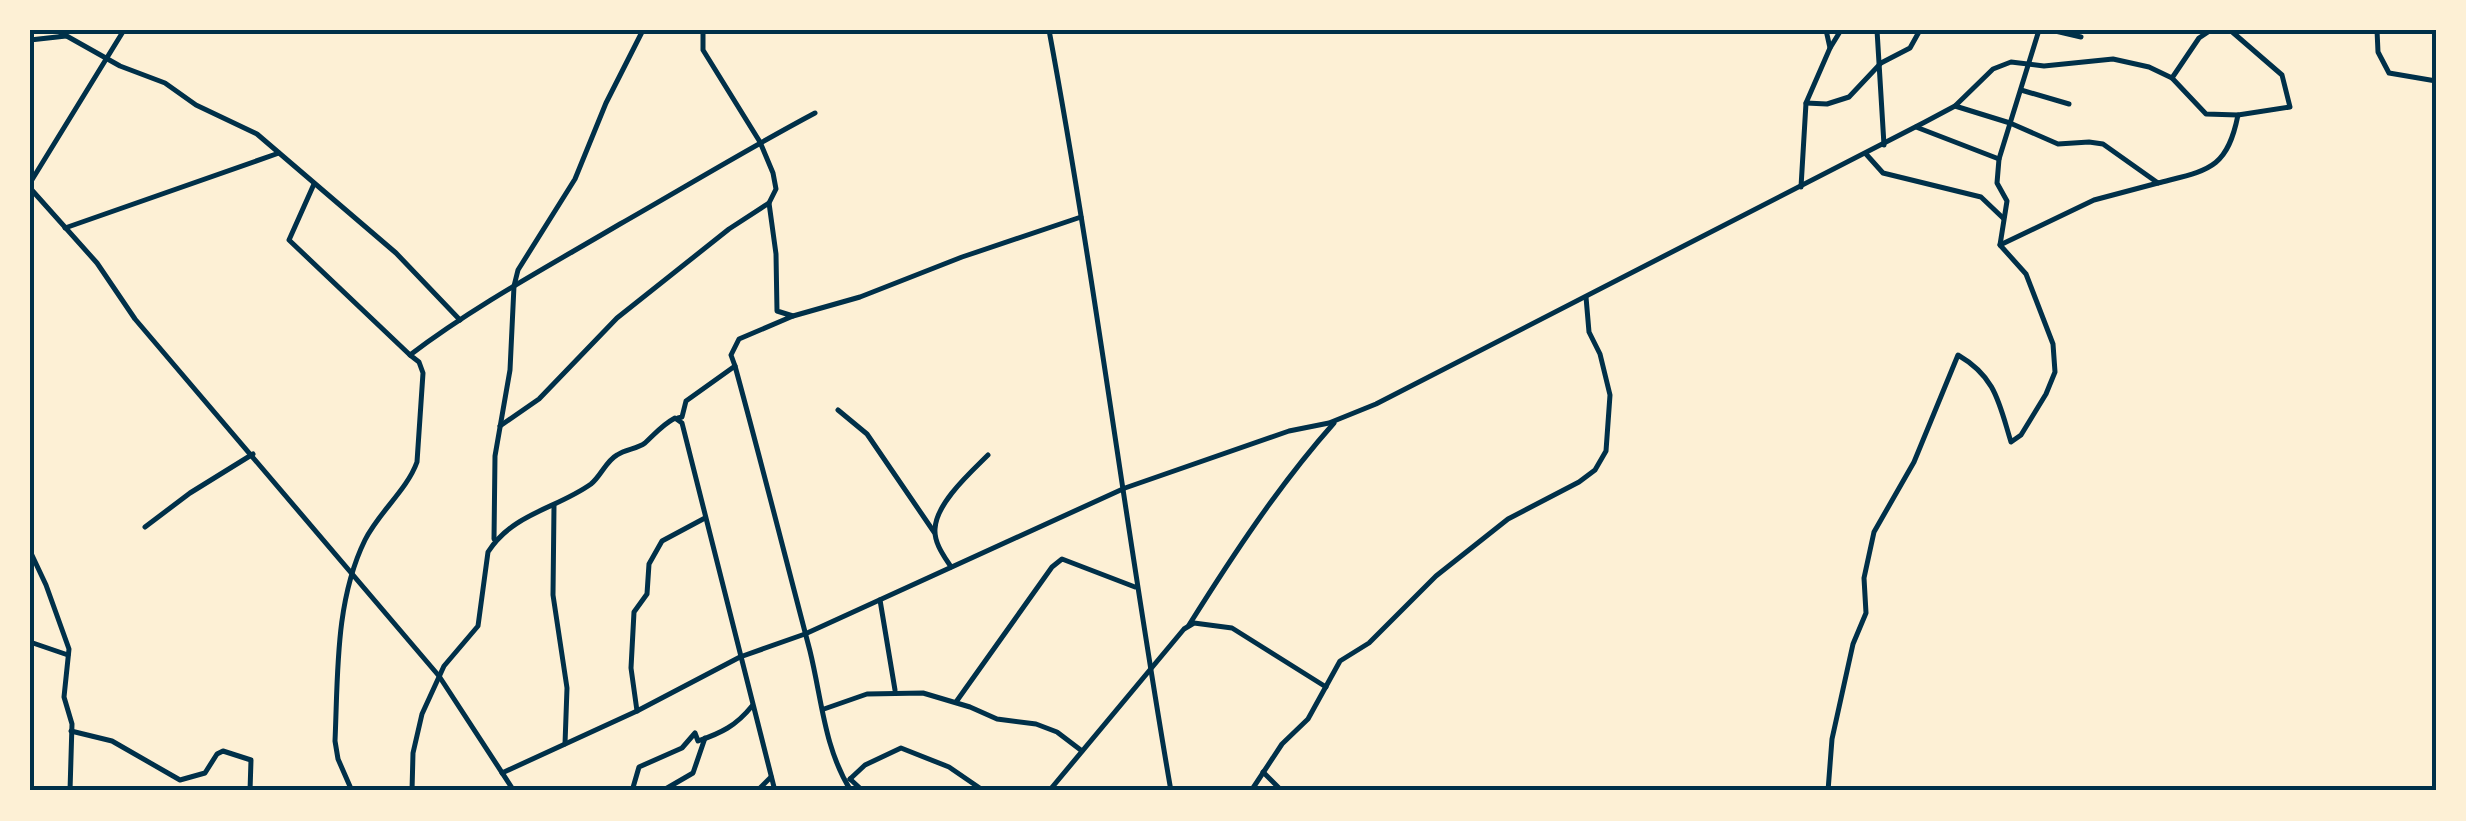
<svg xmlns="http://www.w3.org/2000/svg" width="2466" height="821" font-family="Jost,sans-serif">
	<rect width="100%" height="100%" fill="#fdf0d5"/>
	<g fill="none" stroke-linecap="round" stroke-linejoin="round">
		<g stroke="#003049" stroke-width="5">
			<polyline points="56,30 120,66 165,83 196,105 257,134 396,253 460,320"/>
			<path d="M1049,30C1096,283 1127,538 1171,791"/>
			<polyline points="1877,30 1884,145"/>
			<polyline points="2051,30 2081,37"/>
			<polyline points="2211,30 2199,38 2172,78 2206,114 2238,115 2290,107 2282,75 2230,30"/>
			<polyline points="2377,30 2378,52 2389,73 2436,81"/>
			<polyline points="30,40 66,36"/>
			<polyline points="1830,48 1841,30"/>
			<polyline points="2021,90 2069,104"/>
			<polyline points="1806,103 1827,104 1849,97 1881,63 1910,48 1920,30"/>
			<path d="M1955,106L2010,123L2058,144L2089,142L2103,144L2158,183C2208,170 2227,170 2238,115"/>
			<polyline points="1916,127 1999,159"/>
			<polyline points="1866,154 1883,173 1981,197 2003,218"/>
			<polyline points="30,183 124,30"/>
			<polyline points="314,184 289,240 410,355"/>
			<polyline points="1801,187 1806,103 1830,48 1826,30"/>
			<polyline points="30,188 97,263 135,319 439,676 514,791"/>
			<polyline points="65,228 279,153"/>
			<polyline points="2000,245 2094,200 2158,183"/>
			<polyline points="793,316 860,297 962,257 1081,217"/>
			<polyline points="735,366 731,355 739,339 793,316 777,311 776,254 769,203"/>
			<polyline points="838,410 867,434 934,532"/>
			<path d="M678,418L682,417L686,401L735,366C761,461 785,556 810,651C822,700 824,748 851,791"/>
			<polyline points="500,426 539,399 617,318 729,229 769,203 776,189 773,173 760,142 703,50 703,30"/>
			<polyline points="554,506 553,595 567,688 565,744"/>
			<polyline points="145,527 190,493 253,454"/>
			<polyline points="494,539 495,456 510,370 514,286 518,270 575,179 606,103 643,30"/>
			<polyline points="30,551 46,585 69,649 64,697 72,724 70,791"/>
			<path d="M951,567C944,556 934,543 935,529C936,503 971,472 988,455"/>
			<polyline points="880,600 895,690"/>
			<path d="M1189,625C1233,555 1279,485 1334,423"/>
			<polyline points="30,642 68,655"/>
			<polyline points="956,702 1052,567 1062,559 1135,587"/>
			<polyline points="824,709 867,694 923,693 970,707 997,719 1036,724 1057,732 1082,751"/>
			<polyline points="637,711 631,668 634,612 647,594 649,564 662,541 705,518"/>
			<polyline points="71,731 112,741 180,780 205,773 217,754 223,751 251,760 250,791"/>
			<polyline points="1263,772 1282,791"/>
			<polyline points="502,773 637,711 740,657 805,634 1125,488 1289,431 1329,423 1376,404 1925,122 1955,106 1993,69 2011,62 2044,66 2113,59 2149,67 2172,78"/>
			<polyline points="850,779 865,765 901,748 949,767 984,791"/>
			<polyline points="850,779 863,791"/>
			<path d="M352,791L338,759L335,741C338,675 335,601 365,540C379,512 407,490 417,462L423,373L419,362L410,355C476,305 549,266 620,224C685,187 749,148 815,113"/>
			<path d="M412,791L413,753L422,714L444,666L478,626L488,552C513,513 556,509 591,484C601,476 606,461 617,455C626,449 637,449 645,443C656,433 662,425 675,418L682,423L775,791"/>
			<path d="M632,791L639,767L682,748L695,733L698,741C721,733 736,726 752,706"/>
			<polyline points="662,791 693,773 705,738"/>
			<polyline points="757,791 771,777"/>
			<polyline points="1049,791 1184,629 1194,623 1232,628 1326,687"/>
			<polyline points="1251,791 1282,744 1308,719 1340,661 1369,643 1436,576 1508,519 1579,482 1595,470 1606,451 1610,395 1600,354 1589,332 1586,297"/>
			<path d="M1828,791L1832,739L1853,644L1866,613L1864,578L1874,532L1914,462L1958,355C1996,377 1999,403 2011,442L2021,435L2046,394L2055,372L2053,344L2026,274L2000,245L2007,201L1997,183L1999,159L2039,30"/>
		</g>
	</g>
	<rect width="2466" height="821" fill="none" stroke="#fdf0d5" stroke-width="65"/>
	<rect x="32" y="32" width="2402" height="756" fill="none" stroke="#003049" stroke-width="4"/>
</svg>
